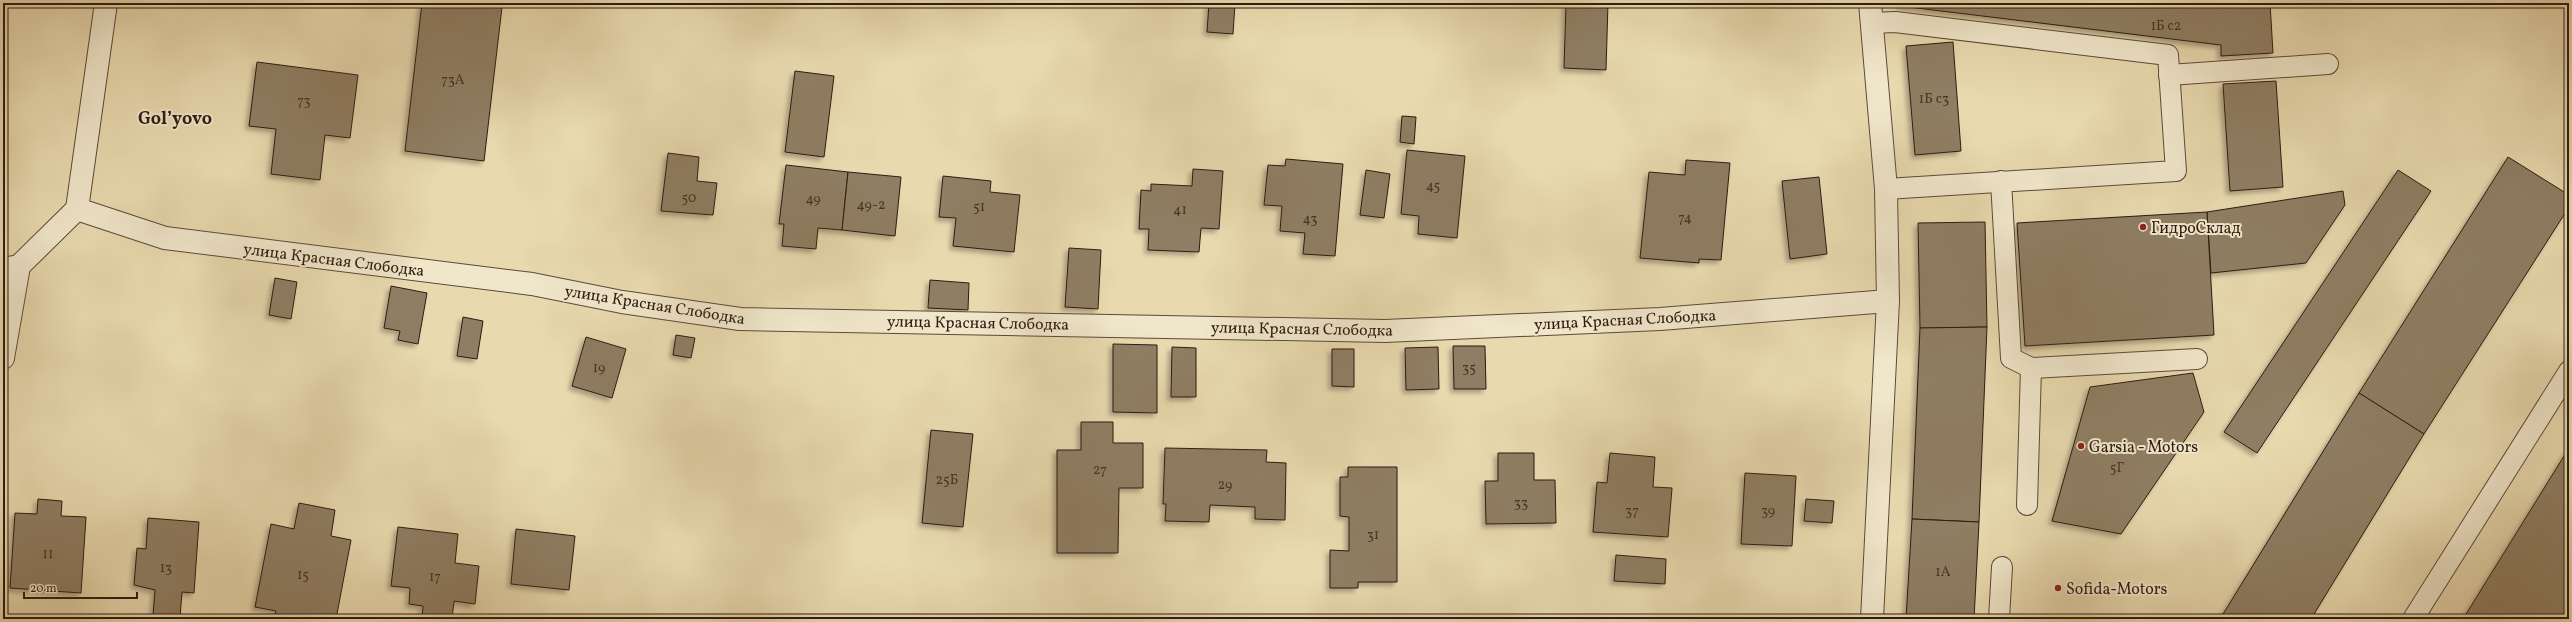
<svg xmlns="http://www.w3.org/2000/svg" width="2572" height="622" font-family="Vollkorn,serif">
	<defs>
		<filter id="shadow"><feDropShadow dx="-3.5" dy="3.5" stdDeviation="2" flood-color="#0004"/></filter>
	</defs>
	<rect width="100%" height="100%" fill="#e8d9ae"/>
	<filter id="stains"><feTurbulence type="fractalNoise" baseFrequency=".005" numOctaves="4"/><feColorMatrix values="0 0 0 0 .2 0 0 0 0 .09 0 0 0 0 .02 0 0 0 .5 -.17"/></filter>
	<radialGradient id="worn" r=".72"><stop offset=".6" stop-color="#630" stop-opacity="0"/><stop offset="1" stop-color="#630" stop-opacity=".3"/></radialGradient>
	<g fill="#8f7e63" stroke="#2e1b11" filter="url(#shadow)">
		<polygon points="422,3 467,3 502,7 484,161 405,151"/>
		<polygon points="1209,3 1235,3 1233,34 1207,32"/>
		<polygon points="1566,3 1608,3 1606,70 1564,68"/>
		<polygon points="1900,3 2270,3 2273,53 2221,56 2221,45 1900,6"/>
		<polygon points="1953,42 1961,151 1915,155 1906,46"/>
		<polygon points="257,62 358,75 350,138 325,135 320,180 271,174 276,129 249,126"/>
		<polygon points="795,71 834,76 824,157 785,152"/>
		<polygon points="2276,81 2283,187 2230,191 2223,84"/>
		<polygon points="1402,116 1416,117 1414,144 1400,142"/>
		<polygon points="1407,150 1465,156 1457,238 1418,234 1419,216 1401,214"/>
		<polygon points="668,153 699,157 697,181 717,183 713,215 661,211"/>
		<polygon points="2508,157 2569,195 2569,207 2424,434 2359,393"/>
		<polygon points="1286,159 1343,164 1335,256 1303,254 1305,233 1280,231 1282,206 1264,205 1268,165 1285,166"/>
		<polygon points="1686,160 1730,163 1721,260 1699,259 1699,263 1640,258 1649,172 1685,175"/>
		<polygon points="786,165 848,172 842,230 818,228 816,249 782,246 784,224 779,224"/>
		<polygon points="1193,169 1223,171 1219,229 1201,228 1199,252 1148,250 1149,229 1139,229 1141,190 1151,191 1151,184 1192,186"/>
		<polygon points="1366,170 1390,174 1384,218 1360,215"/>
		<polygon points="2398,170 2431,191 2257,453 2224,432"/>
		<polygon points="848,172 901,177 895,236 842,230"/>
		<polygon points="943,176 991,181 990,192 1020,195 1014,252 953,246 956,218 939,217"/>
		<polygon points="1819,177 1827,254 1790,259 1782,181"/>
		<polygon points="2343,191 2345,205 2306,263 2211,273 2207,212"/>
		<polygon points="2207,212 2214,335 2025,346 2017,223"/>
		<polygon points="1985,222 1987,327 1920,328 1918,223"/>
		<polygon points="1069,248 1101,250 1098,309 1065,307"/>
		<polygon points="275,278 297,282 291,319 269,315"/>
		<polygon points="930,280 969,283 968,310 928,308"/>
		<polygon points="391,286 427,293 418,344 398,340 400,331 384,328"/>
		<polygon points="463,317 483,321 477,359 457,356"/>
		<polygon points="1987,327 1979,522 1912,519 1920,328"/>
		<polygon points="676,335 695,338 691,358 673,355"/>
		<polygon points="586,337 626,349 612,398 572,386"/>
		<polygon points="1113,344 1157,345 1157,413 1113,412"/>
		<polygon points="1453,346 1485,346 1486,389 1454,389"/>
		<polygon points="1172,347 1196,348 1196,397 1171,397"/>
		<polygon points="1438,347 1439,389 1406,390 1405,348"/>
		<polygon points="1332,349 1354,349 1354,387 1332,386"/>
		<polygon points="2193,373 2204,412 2121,534 2052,521 2090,387"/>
		<polygon points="2359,393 2424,434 2311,619 2220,619"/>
		<polygon points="1081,422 1113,422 1113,443 1143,443 1143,488 1119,488 1118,553 1057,553 1057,450 1081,450"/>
		<polygon points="931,430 973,434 963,527 922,523"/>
		<polygon points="1165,448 1267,450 1266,462 1286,463 1285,520 1255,519 1255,507 1210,505 1209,522 1165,521 1166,504 1163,504"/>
		<polygon points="2569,448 2568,619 2463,619"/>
		<polygon points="1498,453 1534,453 1534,480 1555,480 1556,523 1486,524 1485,481 1498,481"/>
		<polygon points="1610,453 1655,457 1653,487 1672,488 1668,537 1593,532 1597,482 1607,483"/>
		<polygon points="1348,467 1397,467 1397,582 1358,582 1358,588 1330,588 1330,550 1349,551 1349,517 1340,516 1340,477 1348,477"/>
		<polygon points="1745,473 1796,476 1792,546 1741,544"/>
		<polygon points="38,499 62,501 61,516 86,517 81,593 10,588 15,513 37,514"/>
		<polygon points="1806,499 1834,501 1832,523 1804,521"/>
		<polygon points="299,503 335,510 331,536 351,540 336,619 274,619 276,611 255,607 271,524 294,529"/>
		<polygon points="148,518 199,522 194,593 182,592 180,618 153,616 155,590 134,585 137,548 146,549"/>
		<polygon points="1912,519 1979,522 1974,619 1906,619"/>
		<polygon points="398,527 458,534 455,563 479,566 475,604 454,601 452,619 422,619 423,606 409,604 410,588 391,586"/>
		<polygon points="516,529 575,536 569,590 511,584"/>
		<polygon points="1616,555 1666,559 1665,584 1614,581"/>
	</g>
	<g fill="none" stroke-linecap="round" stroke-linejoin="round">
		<g stroke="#5c4a38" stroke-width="22">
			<g id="lane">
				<polyline points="1872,23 1895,22 2168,55 2176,171 1886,189"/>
				<polyline points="2169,75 2328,64"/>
				<polyline points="2001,181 2011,358 2031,368 2197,359"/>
				<polyline points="2027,505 2031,368"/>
				<polyline points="1999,619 2002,567"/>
				<polyline points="2413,619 2569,371"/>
			</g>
		</g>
		<g stroke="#5c4a38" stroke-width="24">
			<g id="street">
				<polyline points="1870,3 1886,189 1888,301 1872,619"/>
				<polyline points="77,209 106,3"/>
				<polyline points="3,269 19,266 77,209 165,238 532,284 622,302 740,319 1385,331 1660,319 1888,301"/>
				<polyline points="3,358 19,266"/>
			</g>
		</g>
		<use href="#lane" stroke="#f0e6ca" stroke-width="20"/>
		<use href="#street" stroke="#f0e6ca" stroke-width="22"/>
	</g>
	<g fill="#8f2418" stroke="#f0e6ca" stroke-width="1.5">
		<circle cx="2143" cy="227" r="4"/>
		<circle cx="2081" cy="446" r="4"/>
		<circle cx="2058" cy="588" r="4"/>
	</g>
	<g text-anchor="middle" stroke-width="4" stroke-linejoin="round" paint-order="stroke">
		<g font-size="14" fill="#463426">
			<text x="2166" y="30">1Б с2</text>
			<text x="453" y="84">73А</text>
			<text x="1934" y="103">1Б с3</text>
			<text x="304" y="105">73</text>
			<text x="1433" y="190">45</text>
			<text x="689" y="202">50</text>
			<text x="813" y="203">49</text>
			<text x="871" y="209">49-2</text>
			<text x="979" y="211">51</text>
			<text x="1180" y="214">41</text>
			<text x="1685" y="222">74</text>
			<text x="1310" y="223">43</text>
			<text x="599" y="372">19</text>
			<text x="1469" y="372">35</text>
			<text x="2117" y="472">5Г</text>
			<text x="1100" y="474">27</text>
			<text x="947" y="484">25Б</text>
			<text x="1225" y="489">29</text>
			<text x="1521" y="507">33</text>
			<text x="1632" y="515">37</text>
			<text x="1768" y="515">39</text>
			<text x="1373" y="539">31</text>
			<text x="48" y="558">11</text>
			<text x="166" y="572">13</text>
			<text x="1943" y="576">1А</text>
			<text x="303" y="579">15</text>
			<text x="435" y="581">17</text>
		</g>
		<g font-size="16" fill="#2e1b11" stroke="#f0e6ca" text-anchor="start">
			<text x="2151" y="233">ГидроСклад</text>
			<text x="2089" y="452">Garsia - Motors</text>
			<text x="2066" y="594">Sofida-Motors</text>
		</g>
		<g font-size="16" fill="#2e1b11" stroke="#f0e6ca">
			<text transform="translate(334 259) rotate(7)" y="6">улица Красная Слободка</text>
			<text transform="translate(655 304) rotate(9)" y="6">улица Красная Слободка</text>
			<text transform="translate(1625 319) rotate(-3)" y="6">улица Красная Слободка</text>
			<text transform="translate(978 322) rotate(1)" y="6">улица Красная Слободка</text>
			<text transform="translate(1302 328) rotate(1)" y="6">улица Красная Слободка</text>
		</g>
		<g font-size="18" font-weight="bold" fill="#2e1b11" stroke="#f0e6ca">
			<text x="175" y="124">Gol’yovo</text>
		</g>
	</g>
	<rect width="2572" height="622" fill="none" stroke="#e8d9ae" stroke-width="16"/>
	<rect x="4" y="4" width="2564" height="614" fill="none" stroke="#2e1b11" stroke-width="2"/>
	<rect x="8" y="8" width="2556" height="606" fill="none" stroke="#2e1b11"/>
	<path d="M24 592v6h113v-6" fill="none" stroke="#2e1b11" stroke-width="2"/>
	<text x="30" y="592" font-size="12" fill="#2e1b11" stroke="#f0e6ca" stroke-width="3" paint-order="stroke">20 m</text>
	<rect width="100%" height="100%" filter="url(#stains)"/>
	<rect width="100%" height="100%" fill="url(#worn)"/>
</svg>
